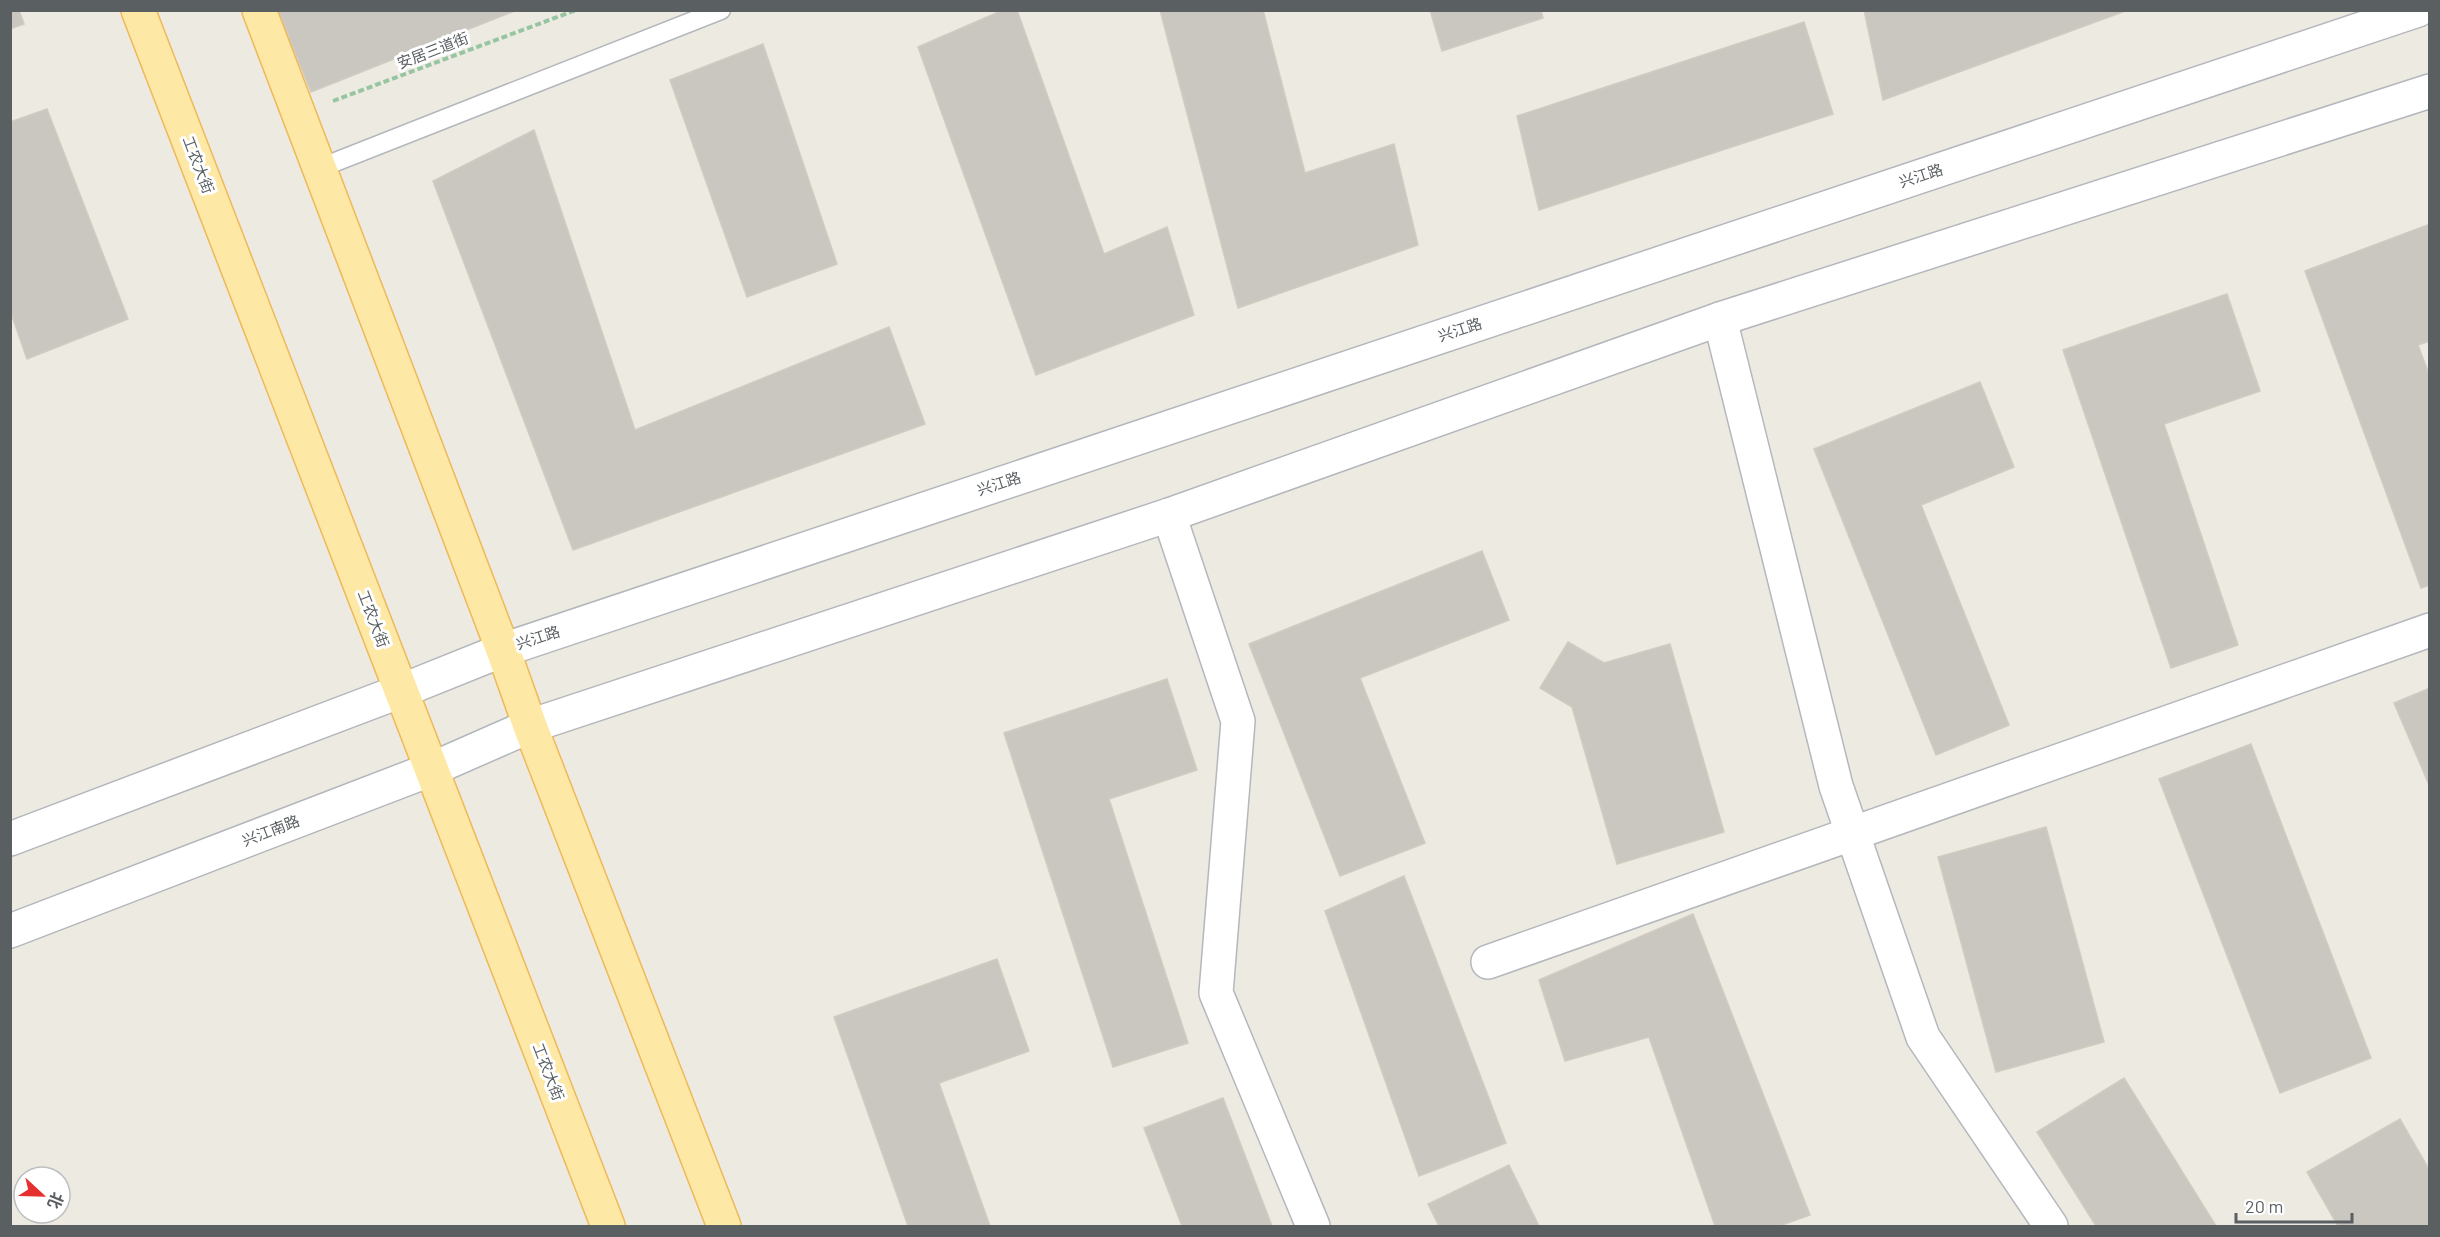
<svg xmlns="http://www.w3.org/2000/svg" width="2440" height="1237" font-family="Barlow,'Noto Sans SC',sans-serif">
	<rect width="100%" height="100%" fill="#edeae2"/>
	<g fill="#cac7c1" stroke="#d1cbc0" stroke-width="1.5">
		<polygon points="10,10 19,10 24,24 10,29"/>
		<polygon points="278,10 517,10 311,92"/>
		<polygon points="1003,10 1017,10 1104,254 1167,227 1194,315 1036,375 918,47"/>
		<polygon points="1160,10 1263,10 1305,173 1394,144 1418,245 1238,308"/>
		<polygon points="1430,10 1541,10 1543,18 1442,51"/>
		<polygon points="1864,10 2128,10 1883,100"/>
		<polygon points="1804,22 1833,114 1539,210 1517,116"/>
		<polygon points="763,44 837,264 747,297 670,80"/>
		<polygon points="47,109 128,319 27,359 10,310 10,122"/>
		<polygon points="534,130 635,430 889,327 925,424 573,550 433,181"/>
		<polygon points="2430,224 2430,341 2418,345 2430,377 2430,585 2421,588 2305,271"/>
		<polygon points="2227,294 2260,391 2164,424 2238,645 2171,668 2063,350"/>
		<polygon points="1980,382 2014,467 1921,505 2009,725 1936,755 1814,449"/>
		<polygon points="1482,551 1509,620 1360,678 1425,843 1340,876 1249,644"/>
		<polygon points="1568,642 1604,663 1670,644 1724,832 1617,864 1572,707 1540,688"/>
		<polygon points="1167,679 1197,770 1109,799 1188,1043 1113,1067 1004,733"/>
		<polygon points="2430,688 2430,787 2394,703"/>
		<polygon points="2251,744 2371,1058 2280,1093 2159,779"/>
		<polygon points="2046,827 2104,1042 1996,1072 1938,857"/>
		<polygon points="1404,876 1506,1143 1419,1176 1325,911"/>
		<polygon points="1693,914 1810,1215 1779,1226 1715,1226 1649,1037 1565,1061 1539,980"/>
		<polygon points="997,959 1029,1051 939,1083 990,1226 908,1226 834,1017"/>
		<polygon points="2124,1078 2216,1226 2096,1226 2037,1132"/>
		<polygon points="1223,1098 1272,1226 1182,1226 1144,1128"/>
		<polygon points="2400,1119 2430,1171 2430,1226 2338,1226 2307,1172"/>
		<polygon points="1509,1165 1539,1226 1439,1226 1428,1204"/>
	</g>
	<g fill="none" stroke-linecap="round" stroke-linejoin="round">
		<g stroke="#b4b8bc" stroke-width="21">
			<polyline id="service" points="320,168 721,10"/>
		</g>
		<g stroke="#b4b8bc" stroke-width="36">
			<g id="minor">
				<polyline points="1720,319 1836,786 1923,1037 2051,1226"/>
				<polyline points="1169,515 1238,721 1216,993 1313,1226"/>
				<polyline points="1488,962 2430,630"/>
			</g>
		</g>
		<g stroke="#b3b7bc" stroke-width="36">
			<g id="secondary">
				<polyline points="10,839 401,691 503,650 2418,10"/>
				<polyline points="10,931 432,769 530,726 1169,515 1720,319 2430,91"/>
			</g>
		</g>
		<g stroke="#efb859" stroke-width="36">
			<g id="primary">
				<polyline points="138,10 608,1226"/>
				<polyline points="259,10 503,650 530,726 724,1226"/>
			</g>
		</g>
		<polyline stroke="#98c5a1" stroke-width="4" stroke-dasharray="6 3" stroke-linecap="butt" points="333,101 576,10"/>
		<use href="#service" stroke="#fff" stroke-width="18"/>
		<use href="#minor" stroke="#fff" stroke-width="33"/>
		<use href="#secondary" stroke="#fff" stroke-width="33"/>
		<use href="#primary" stroke="#fde8a6" stroke-width="33"/>
	</g>
	<g text-anchor="middle" stroke-width="6" stroke-linejoin="round" paint-order="stroke">
		<g font-size="15" fill="#5a5f62" stroke="#fff">
			<text transform="translate(433 51) rotate(-21)" y="5">安居三道街</text>
			<text transform="translate(198 165) rotate(69)" y="5">工农大街</text>
			<text transform="translate(1921 176) rotate(-18)" y="5">兴江路</text>
			<text transform="translate(1460 330) rotate(-18)" y="5">兴江路</text>
			<text transform="translate(999 484) rotate(-18)" y="5">兴江路</text>
			<text transform="translate(373 619) rotate(69)" y="5">工农大街</text>
			<text transform="translate(538 638) rotate(-18)" y="5">兴江路</text>
			<text transform="translate(271 831) rotate(-21)" y="5">兴江南路</text>
			<text transform="translate(548 1072) rotate(69)" y="5">工农大街</text>
		</g>
	</g>
	<rect width="2440" height="1237" fill="none" stroke="#5a5f62" stroke-width="24"/>
	<g transform="translate(42 1195) rotate(112)"><circle r="28" fill="#ffffff" stroke="#bdbfc0" stroke-width="1.5"/>
	<path d="M0-4.5L10 22L0 15L-10 22Z" fill="#e62f2f"/>
	<text y="-9" font-size="16" font-weight="bold" text-anchor="middle" fill="#5a5f62">北</text>
	</g>
	<path d="M2236 1213v9h116v-9" fill="none" stroke="#5a5f62" stroke-width="3"/>
	<text x="2245" y="1213" font-size="18" fill="#5a5f62" stroke="#ffffff" stroke-width="4.5" paint-order="stroke">20 m</text>
</svg>
